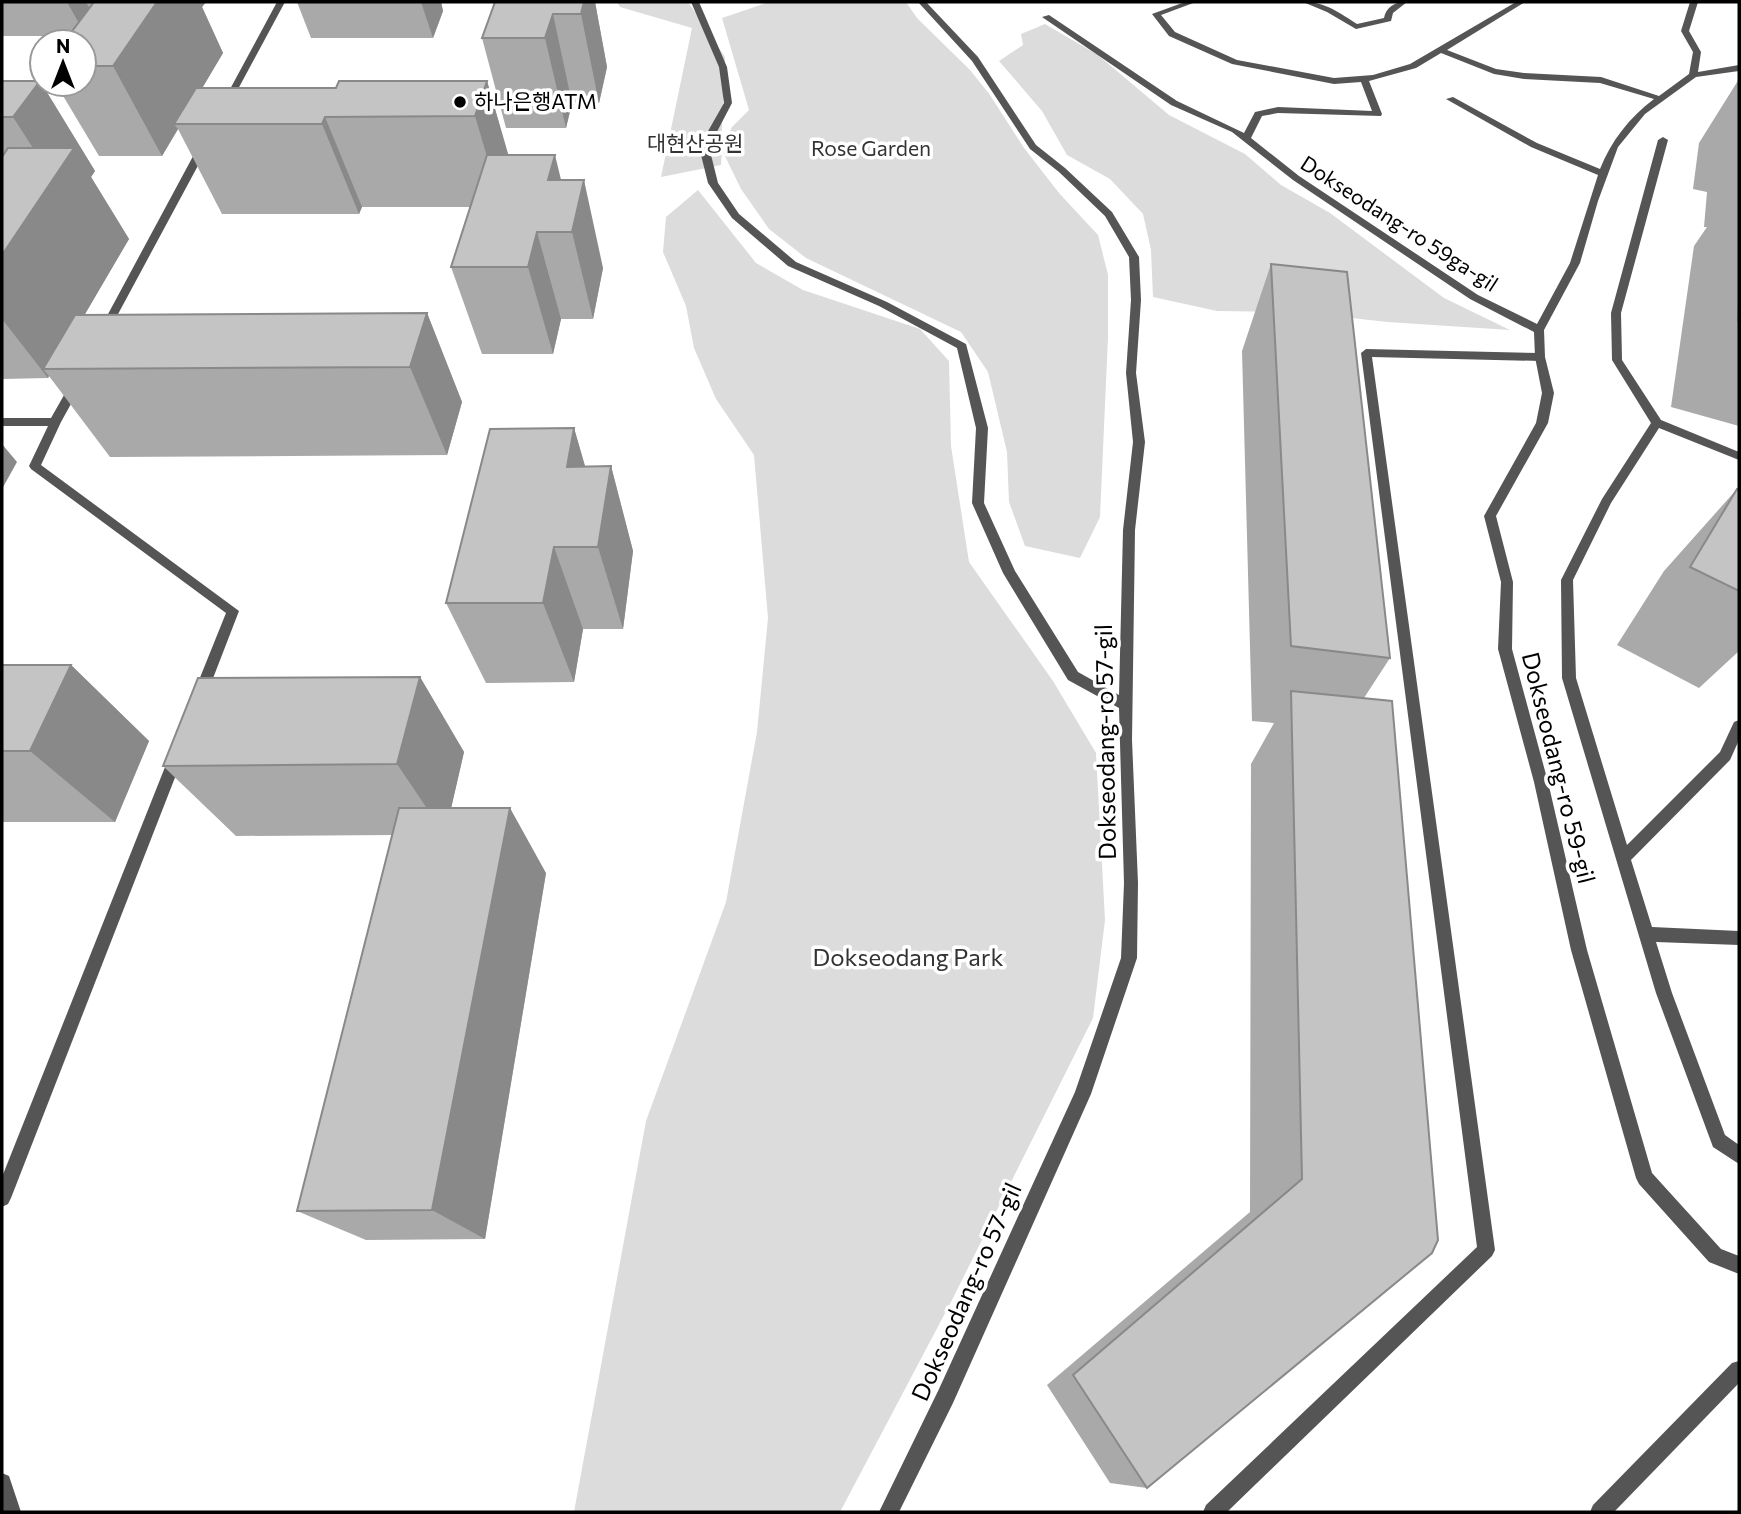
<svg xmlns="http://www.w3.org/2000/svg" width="1741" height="1514" font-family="Commissioner,'Noto Sans KR',sans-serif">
	<rect width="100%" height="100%" fill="#fff"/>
	<g fill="#dcdcdc">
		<polygon points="617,2 688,2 725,57 721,149 732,127 749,110 722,18 769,2 906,2 917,18 970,70 990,95 1024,148 1059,193 1098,235 1108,275 1108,337 1100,517 1080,558 1025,546 1009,502 1007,452 988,372 961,332 806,258 769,229 741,189 722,150 721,165 661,177 692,28 620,7"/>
		<polygon points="1045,24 1098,55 1169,115 1245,154 1281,185 1330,213 1444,298 1510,330 1387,322 1298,312 1217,311 1153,297 1151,250 1143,214 1110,179 1067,155 1042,111 999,61 1023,45 1021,34"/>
		<polygon points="698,190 756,263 803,290 920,329 949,361 951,446 969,562 1053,681 1096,753 1105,920 1093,1018 952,1300 840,1512 574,1512 646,1121 726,902 757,732 768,618 754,455 716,399 694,348 686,306 663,252 666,217"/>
	</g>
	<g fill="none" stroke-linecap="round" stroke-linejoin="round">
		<g fill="#555" fill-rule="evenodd">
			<polygon points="277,2 285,2 230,104 223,106 222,104"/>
			<polygon points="1663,137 1668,140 1621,313 1622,360 1661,420 1739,452 1739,460 1659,428 1611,503 1573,580 1576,678 1627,845 1720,752 1734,722 1739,720 1739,740 1730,760 1631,860 1652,927 1739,931 1739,945 1656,942 1672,993 1725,1135 1739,1145 1739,1164 1713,1147 1656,993 1562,678 1561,580 1602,499 1651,423 1612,360 1611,313 1658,140"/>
			<polygon points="203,144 208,147 110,329 109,331 101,331 100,329 198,147"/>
			<polygon points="1366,349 1540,353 1545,357 1540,361 1372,357 1495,1250 1492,1256 1227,1512 1203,1512 1206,1505 1477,1247 1361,353"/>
			<polygon points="76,380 82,384 61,422 41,465 239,611 205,699 195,699 193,695 226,613 31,469 29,466 48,426 2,426 2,418 51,418 72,381"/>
			<polygon points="176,751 181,753 183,757 11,1198 8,1204 2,1207 2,1177 169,757 171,753"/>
			<polygon points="1739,1361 1739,1383 1614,1512 1590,1512 1593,1505 1732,1363"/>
			<polygon points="2,1473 9,1476 21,1512 2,1512"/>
		</g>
		<g fill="#555" fill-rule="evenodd">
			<polygon points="691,2 699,2 727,67 732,103 709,147 718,183 739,214 796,262 887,302 966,344 988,428 984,503 1015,571 1078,672 1119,695 1123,530 1133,442 1126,373 1131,300 1129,257 1105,216 1059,172 1030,149 972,61 918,2 926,2 978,57 1036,145 1065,168 1112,212 1139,257 1141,300 1136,373 1145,442 1135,530 1132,740 1138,883 1137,958 1091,1094 953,1403 899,1512 879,1512 939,1389 1075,1092 1121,958 1124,883 1119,708 1068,680 1003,573 972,503 976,428 957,348 879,306 788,266 732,218 708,183 699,147 724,103 719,67"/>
			<path d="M1185,2H1196L1161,15L1175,32L1237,60L1334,78L1373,75L1410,64L1516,2H1525L1447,50L1496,69L1524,73L1601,77L1659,96L1689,74L1693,52L1681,31L1690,2H1698L1689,31L1701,52L1698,72L1739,65V71L1696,77L1645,114L1618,147L1598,201L1580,263L1544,330L1545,357L1554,393L1548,423L1496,516L1513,582L1512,649L1548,782L1587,950L1652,1173L1721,1249L1739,1256V1274L1709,1262L1639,1184L1636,1178L1571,950L1534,782L1498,649L1501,582L1484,516L1536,423L1542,393L1535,357L1534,332L1470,299L1293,180L1232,132L1171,105L1042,17L1049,15L1177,101L1244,133L1255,112L1278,107L1372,111L1361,82L1334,84L1232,64L1169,36L1152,14ZM1441,53L1494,74L1524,79L1600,83L1654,99C1629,118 1611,141 1600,169L1537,143L1453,97L1446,99L1531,147L1598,175L1570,263L1537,324L1478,295L1299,176L1251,138L1262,116L1278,113L1381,116L1382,114L1369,81L1416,68Z"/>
			<path d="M1303,2C1324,1 1340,13 1357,24L1384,18C1386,6 1397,1 1407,2L1393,13L1391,21L1356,29L1327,12Z"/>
		</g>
	</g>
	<g fill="#a9a9a9">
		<polygon points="2,2 206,2 202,7 223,53 202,88 336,88 487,81 508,155 561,180 603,268 593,319 561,319 553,354 482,354 451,267 470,207 362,207 359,214 222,214 178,129 162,156 99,156 56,84 84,84 84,42 69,36 2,36"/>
		<polygon points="297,2 441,2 443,11 433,38 311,38"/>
		<polygon points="495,2 595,2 607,67 599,103 572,103 566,128 506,128 482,38"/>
		<polygon points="1739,79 1739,426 1671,407 1694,246 1707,227 1704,227 1707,192 1693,189 1699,143"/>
		<polygon points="2,81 40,81 95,171 91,177 129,239 84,315 427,313 462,402 447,455 110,457 49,376 48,378 2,379"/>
		<polygon points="1271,264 1390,658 1364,698 1438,1240 1147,1488 1110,1483 1047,1385 1250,1212 1251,764 1274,723 1252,721 1242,351"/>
		<polygon points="574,428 585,466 611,466 633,551 623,629 583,629 574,682 486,683 446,603"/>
		<polygon points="1737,489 1739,490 1739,651 1699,688 1617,645 1664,571"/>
		<polygon points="2,665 71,665 149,741 115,822 2,822"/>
		<polygon points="420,677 464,752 451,808 546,873 485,1239 366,1240 297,1211 392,835 236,836 163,766"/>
	</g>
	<g fill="#898989">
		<polygon points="67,2 86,2 97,22 86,36"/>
		<polygon points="157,2 206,2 202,7 223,53 181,124 174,124 178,129 162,156 113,66"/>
		<polygon points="421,2 441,2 443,11 433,38"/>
		<polygon points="584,2 595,2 607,67 599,103 581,14"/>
		<polygon points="553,14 572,103 566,128 545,38"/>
		<polygon points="40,81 95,171 91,177 129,239 53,369 43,369 49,376 48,378 2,319 2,255 53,179 13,117"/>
		<polygon points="487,81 513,171 502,207 475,116"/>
		<polygon points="325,117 362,207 359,214 322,124"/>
		<polygon points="555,155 573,229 584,180 603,268 593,319 572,232 548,180"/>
		<polygon points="537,232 561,319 553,354 528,267"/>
		<polygon points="427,313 462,402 447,455 410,367"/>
		<polygon points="574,428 599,515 567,467"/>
		<polygon points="2,444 17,462 2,489"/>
		<polygon points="611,466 633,551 623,629 598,547"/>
		<polygon points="554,547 583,629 574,682 543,603"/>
		<polygon points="71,665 149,741 115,822 30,751"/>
		<polygon points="420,677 464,752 445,835 397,764"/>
		<polygon points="510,808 546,873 485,1239 432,1210"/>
	</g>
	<g fill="#c4c4c4" stroke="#898989" stroke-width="2">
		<polygon points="94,2 157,2 113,66 84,66 84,42 64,42"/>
		<polygon points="495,2 584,2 581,14 553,14 545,38 482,38"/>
		<polygon points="2,81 40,81 13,117 2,117"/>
		<polygon points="339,81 487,81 475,116 325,117 322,124 174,124 196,88 336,88"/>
		<polygon points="8,148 74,148 2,255 2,157"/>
		<polygon points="487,155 555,155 548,180 584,180 572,232 537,232 528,267 451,267"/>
		<polygon points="1271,264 1347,272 1390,658 1291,646"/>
		<polygon points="1739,304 1739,322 1738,321"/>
		<polygon points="427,313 410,367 43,369 75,315"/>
		<polygon points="574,428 567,467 611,466 598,547 554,547 543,603 446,603 490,429"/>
		<polygon points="1737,489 1739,490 1739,591 1690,567"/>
		<polygon points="2,665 71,665 30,751 2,751"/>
		<polygon points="420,677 397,764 163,766 198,678"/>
		<polygon points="1291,691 1392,701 1438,1240 1432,1253 1147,1488 1073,1375 1302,1179"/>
		<polygon points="399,808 510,808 432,1210 297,1211"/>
	</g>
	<circle fill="#000" stroke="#fff" stroke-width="2.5" cx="460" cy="102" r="7"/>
	<g text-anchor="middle" stroke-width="7" stroke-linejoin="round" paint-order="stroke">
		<g font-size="21" fill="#000" stroke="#fff" text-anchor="start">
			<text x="474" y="109">하나은행ATM</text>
		</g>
		<g font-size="21" fill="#333" stroke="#fff">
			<text x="695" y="151">대현산공원</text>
			<text x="871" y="156">Rose Garden</text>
		</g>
		<g font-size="21" fill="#000" stroke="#fff">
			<text transform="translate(1399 224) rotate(33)" y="7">Dokseodang-ro 59ga-gil</text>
		</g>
		<g font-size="24" fill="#000" stroke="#fff">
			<text transform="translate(1106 742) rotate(-91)" y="8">Dokseodang-ro 57-gil</text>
			<text transform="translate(1558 768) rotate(76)" y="8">Dokseodang-ro 59-gil</text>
			<text transform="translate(967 1292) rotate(-66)" y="8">Dokseodang-ro 57-gil</text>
		</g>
		<g font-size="24" fill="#333" stroke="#fff">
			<text x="908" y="966">Dokseodang Park</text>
		</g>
	</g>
	<rect width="1741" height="1514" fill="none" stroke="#000000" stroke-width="7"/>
	<g transform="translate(63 63)"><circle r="33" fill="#ffffff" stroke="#999999" stroke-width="2"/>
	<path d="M0-5L12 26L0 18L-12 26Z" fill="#000000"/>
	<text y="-10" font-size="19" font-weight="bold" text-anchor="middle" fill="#000000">N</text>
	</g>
</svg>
